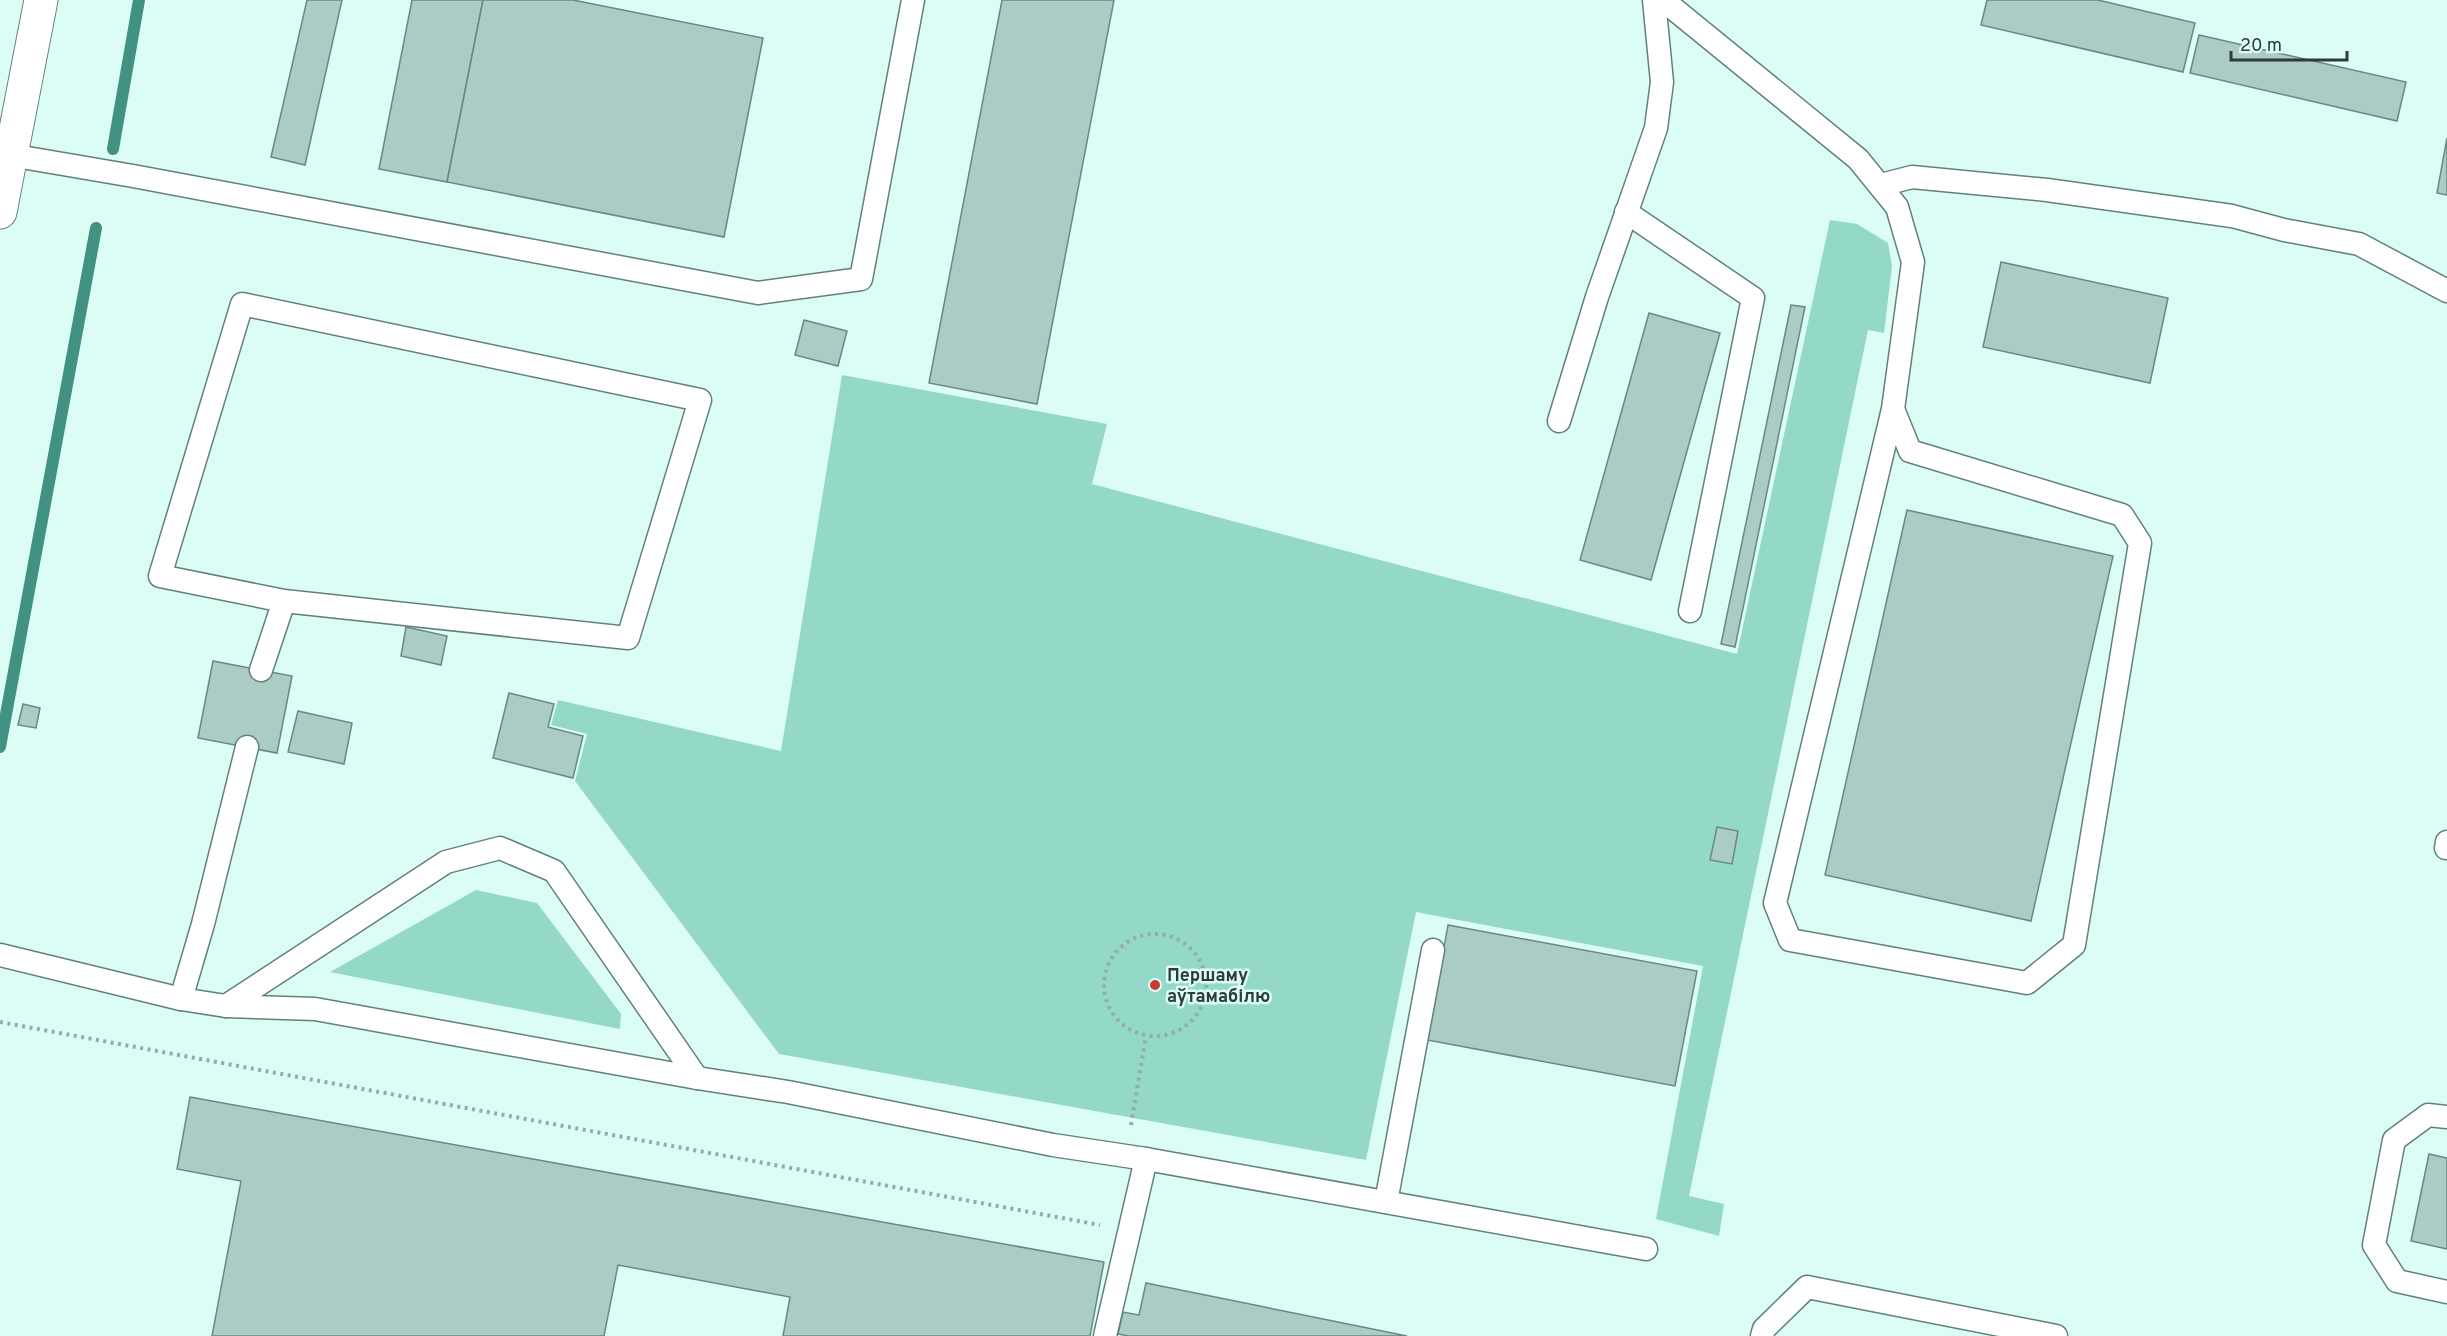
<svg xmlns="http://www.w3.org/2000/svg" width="2447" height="1336" font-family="Overpass,sans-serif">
	<rect width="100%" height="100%" fill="#dbfdf5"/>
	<g fill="#94d8c8">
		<polygon points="1830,220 1857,224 1888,243 1892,266 1884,333 1868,330 1689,1196 1724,1204 1719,1236 1656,1219 1703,966 1416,912 1366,1160 779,1054 575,781 587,734 551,725 558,700 781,751 842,375 1107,424 1092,484 1737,654"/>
		<polygon points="476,890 537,903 621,1014 620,1029 330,972"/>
	</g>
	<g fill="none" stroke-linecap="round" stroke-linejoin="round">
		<g stroke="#429282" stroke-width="12">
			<polyline points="113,149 139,0"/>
			<polyline points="0,747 96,228"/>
		</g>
	</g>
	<g fill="#abccc4" stroke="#698881" stroke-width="1.5">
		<polygon points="307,0 342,0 305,165 271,157"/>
		<polygon points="412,0 483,0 447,182 379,169"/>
		<polygon points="483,0 573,0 763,38 724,237 447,182"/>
		<polygon points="1002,0 1114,0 1037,404 929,383"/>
		<polygon points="1987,0 2098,0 2195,23 2183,72 1981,25"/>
		<polygon points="2199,35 2406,82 2397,121 2190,73"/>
		<polygon points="2447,138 2447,195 2437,193"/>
		<polygon points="2001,262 2168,298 2150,383 1983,347"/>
		<polygon points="1791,305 1805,307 1735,647 1721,644"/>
		<polygon points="1649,313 1720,333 1651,580 1580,560"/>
		<polygon points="804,320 847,331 838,366 795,355"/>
		<polygon points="1907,510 2113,556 2031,921 1825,875"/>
		<polygon points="406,627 447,636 441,665 401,656"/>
		<polygon points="213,661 292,676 277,753 198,738"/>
		<polygon points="509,693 554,704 548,727 583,736 573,778 493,758"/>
		<polygon points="23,704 40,708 36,728 18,725"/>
		<polygon points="298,711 352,723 344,764 288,752"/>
		<polygon points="1717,827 1738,831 1732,864 1710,860"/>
		<polygon points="1448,925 1697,971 1675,1086 1427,1040"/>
		<polygon points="190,1097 1104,1262 1090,1336 783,1336 790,1297 618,1265 604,1336 212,1336 241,1181 177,1169"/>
		<polygon points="2429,1154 2447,1158 2447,1249 2411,1241"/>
		<polygon points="1146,1283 1407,1336 1128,1336 1118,1334 1123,1312 1139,1315"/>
	</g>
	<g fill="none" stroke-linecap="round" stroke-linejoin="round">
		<g stroke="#628179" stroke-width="25">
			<g id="service">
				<polyline points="1663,0 1858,159 1897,207 1913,262 1893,409 1775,903 1790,940 2027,983 2074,945 2140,543 2122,515 1910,451 1893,409"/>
				<polyline points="10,155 133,176 758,293 861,279 913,0"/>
				<polyline points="1881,185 1912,177 2047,190 2232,216 2284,230 2359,244 2447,291"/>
				<polyline points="1626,212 1753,298 1690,611"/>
				<polyline points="1559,421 1597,297 1656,128 1662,82 1654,0"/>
				<polyline points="261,670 284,601 160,576 242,304 700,400 628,638 284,601"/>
				<polyline points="2446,848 2447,842"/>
				<polyline points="0,955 181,999 226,1006 315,1009 697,1078 788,1092 1053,1145 1146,1159 1646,1249"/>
				<polyline points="181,999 203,924 247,747"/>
				<polyline points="226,1006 446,862 500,848 554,871 697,1078"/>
				<polyline points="2447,1117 2428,1115 2394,1140 2374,1245 2397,1281 2447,1292"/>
				<polyline points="1386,1202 1433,950"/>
				<polyline points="1105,1336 1146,1159"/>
				<polyline points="1762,1336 1764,1329 1807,1287 2056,1336"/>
			</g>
		</g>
		<g stroke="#628179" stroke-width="35">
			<polyline id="secondary" points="0,212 41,0"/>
		</g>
		<g stroke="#93aca6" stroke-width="4" stroke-dasharray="3 4.5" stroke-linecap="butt">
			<circle cx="1155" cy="985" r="51"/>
			<polyline points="0,1022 1100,1225"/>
			<polyline points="1131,1125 1146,1036"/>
		</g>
		<use href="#service" stroke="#fff" stroke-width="22"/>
		<use href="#secondary" stroke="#fff" stroke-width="33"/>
	</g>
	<circle fill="#c83a30" stroke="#dbfdf5" stroke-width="2" cx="1155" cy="985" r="6"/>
	<g text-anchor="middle" stroke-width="5" stroke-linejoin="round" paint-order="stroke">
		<g font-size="18" font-weight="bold" fill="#2e3b38" stroke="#dbfdf5" text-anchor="start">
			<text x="1167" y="981">Першаму<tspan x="1167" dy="21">аўтамабілю</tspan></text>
		</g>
	</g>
	<path d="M2231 51v9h116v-9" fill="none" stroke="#2e3b38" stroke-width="3"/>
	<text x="2240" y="51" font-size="18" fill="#2e3b38" stroke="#dbfdf5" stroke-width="4.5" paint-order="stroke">20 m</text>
</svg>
